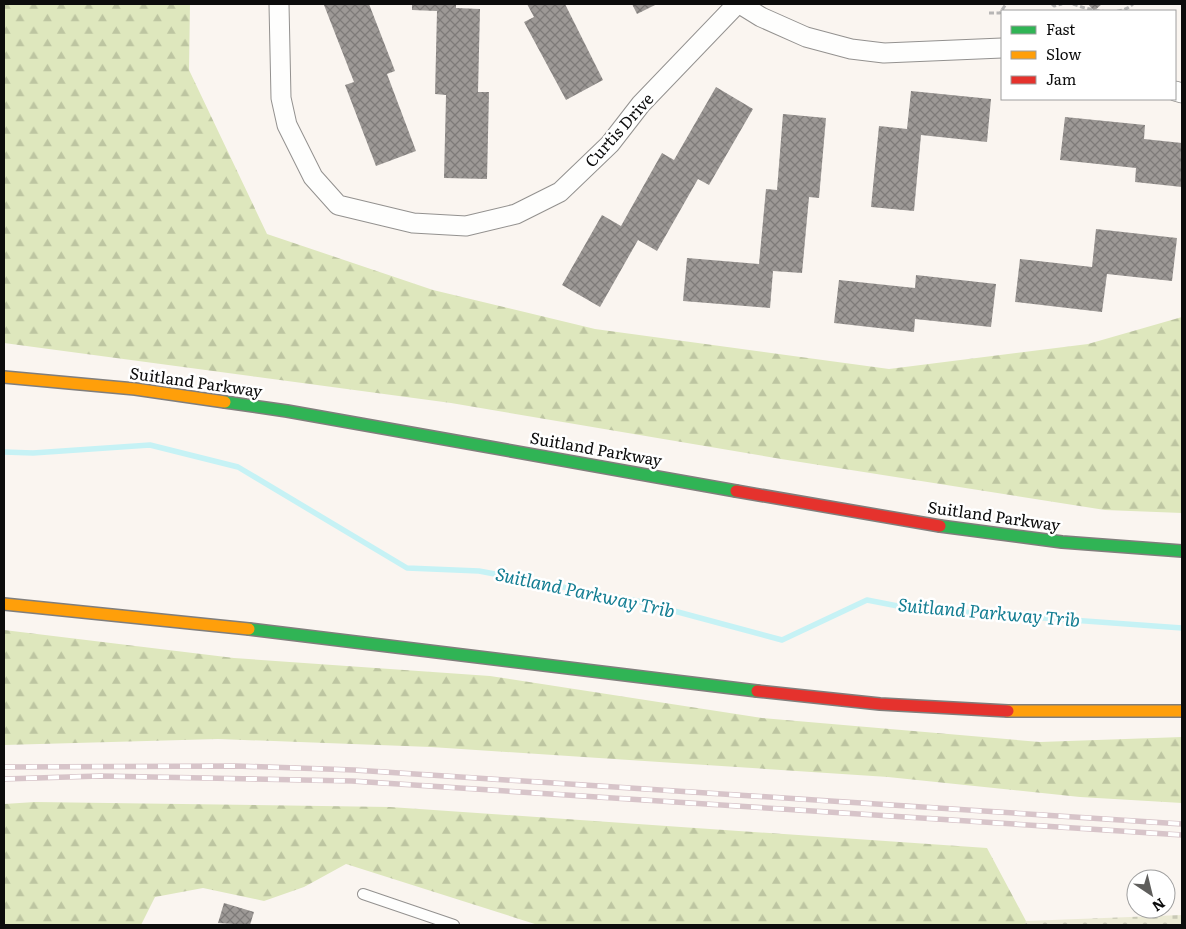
<svg xmlns="http://www.w3.org/2000/svg" width="1186" height="929" font-family="Literata,serif">
	<defs>
		<pattern id="forest-firs" width="22" height="20" patternUnits="userSpaceOnUse" patternTransform="scale(1.25)"><rect width="22" height="20" fill="#dee7bd"/><path d="M5 1l3.5 6h-7zM16 11l3.5 6h-7z" fill="#bdc5a1"/></pattern>
		<pattern id="cemetery-stones" width="16" height="16" patternUnits="userSpaceOnUse" patternTransform="scale(1.25)"><rect width="16" height="16" fill="#ebead4"/><path d="M2 7V4a2 2 0 0 1 4 0v3zM10 15v-3a2 2 0 0 1 4 0v3z" fill="#c8c8b5"/></pattern>
		<pattern id="building-cross-hatch" width="8" height="8" patternUnits="userSpaceOnUse" patternTransform="scale(1.25)"><rect width="8" height="8" fill="#9d9996"/><path d="M0 0l8 8M0 8l8-8" fill="none" stroke="#7e7b79"/></pattern>
	</defs>
	<rect width="100%" height="100%" fill="#faf5f0"/>
	<g fill="url(#forest-firs)">
		<polygon points="4,4 190,4 189,70 267,234 433,290 595,329 889,369 1088,344 1182,317 1182,513 1105,510 781,459 451,403 4,343"/>
		<polygon points="4,630 234,658 490,676 762,718 1040,742 1182,737 1182,803 1080,797 888,777 431,747 218,739 4,745"/>
		<polygon points="35,802 390,807 987,848 1026,921 1025,925 538,925 346,864 304,887 264,901 203,888 155,897 141,925 4,925 4,804"/>
	</g>
	<polygon fill="url(#cemetery-stones)" points="1182,915 1182,925 1025,925 1026,921"/>
	<g fill="none" stroke-linecap="round" stroke-linejoin="round">
		<polyline stroke="#c6f2f5" stroke-width="5.5" points="4,452 33,453 150,445 238,467 407,568 479,571 637,601 782,640 867,600 908,608 1182,628"/>
	</g>
	<g fill="url(#building-cross-hatch)">
		<polygon points="369,4 395,71 387,74 416,151 376,166 345,85 354,82 324,5"/>
		<polygon points="412,4 456,4 456,8 480,9 478,92 489,92 487,179 444,178 446,95 435,94 437,11 412,10"/>
		<polygon points="527,4 565,4 603,80 566,100 524,22 534,17"/>
		<polygon points="632,4 657,4 637,14"/>
		<polygon points="1088,4 1102,4 1094,11"/>
		<polygon points="716,87 753,109 709,185 698,179 657,251 638,240 600,307 562,285 602,215 621,226 662,153 674,160"/>
		<polygon points="911,91 991,99 987,142 921,135 914,211 871,207 879,126 907,129"/>
		<polygon points="783,114 826,118 819,198 809,197 802,273 773,271 770,308 683,301 687,258 759,264 766,189 777,190"/>
		<polygon points="1065,117 1145,125 1144,139 1182,143 1182,187 1135,182 1136,168 1060,160"/>
		<polygon points="1096,229 1177,238 1172,281 1107,274 1102,312 1015,302 1020,259 1092,267"/>
		<polygon points="916,275 996,284 991,327 915,319 914,332 834,323 839,280 915,288"/>
		<polygon points="224,903 254,912 250,925 218,923"/>
	</g>
	<g fill="none" stroke-linecap="round" stroke-linejoin="round">
		<g stroke="#93918f" stroke-width="12">
			<polyline id="lane" points="363,894 454,925"/>
		</g>
		<g stroke="#93918f" stroke-width="21">
			<g id="street">
				<polyline points="279,4 281,98 287,125 313,177 338,205 413,223 466,226 516,214 560,192 610,144 641,104 737,4"/>
				<polyline points="740,4 761,17 806,37 851,49 884,53 1002,48"/>
				<polyline points="1175,91 1182,93"/>
			</g>
		</g>
		<g stroke="#807e7c" stroke-width="14">
			<g id="fast">
				<polyline points="225,402 287,411 736,491"/>
				<polyline points="940,526 1062,542 1182,551"/>
				<polyline points="249,629 757,691"/>
			</g>
		</g>
		<g stroke="#807e7c" stroke-width="14">
			<g id="slow">
				<polyline points="4,377 135,389 225,402"/>
				<polyline points="4,604 249,629"/>
				<polyline points="1008,711 1182,711"/>
			</g>
		</g>
		<g stroke="#807e7c" stroke-width="14">
			<g id="jam">
				<polyline points="736,491 940,526"/>
				<polyline points="757,691 880,704 1008,711"/>
			</g>
		</g>
		<g stroke="#b7b6b5" stroke-width="3" stroke-dasharray="5 2.5" stroke-linecap="butt">
			<polyline points="1052,4 1054,6 1062,4"/>
			<path d="M1073,4C1089,10 1119,18 1133,4"/>
			<polyline points="989,13 1000,13 1006,4"/>
		</g>
		<use href="#lane" stroke="#fefefd" stroke-width="10"/>
		<use href="#street" stroke="#fefefd" stroke-width="19"/>
		<use href="#fast" stroke="#30b455" stroke-width="11"/>
		<use href="#slow" stroke="#ff9f0a" stroke-width="11"/>
		<use href="#jam" stroke="#e5322d" stroke-width="11"/>
		<g stroke="#d7c4c9" stroke-width="5.5">
			<g id="rail">
				<polyline points="4,767 236,766 354,770 1182,824"/>
				<polyline points="4,779 100,776 352,781 1182,835"/>
			</g>
		</g>
		<use href="#rail" stroke="#fff" stroke-width="4" stroke-dasharray="11" stroke-linecap="butt"/>
	</g>
	<g text-anchor="middle" stroke-width="5" stroke-linejoin="round" paint-order="stroke">
		<g font-size="16" fill="#0c0c0c" stroke="#fff">
			<text transform="translate(619 130) rotate(-48)" y="6">Curtis Drive</text>
			<text transform="translate(196 382) rotate(8)" y="6">Suitland Parkway</text>
			<text transform="translate(596 449) rotate(10)" y="6">Suitland Parkway</text>
			<text transform="translate(994 516) rotate(8)" y="6">Suitland Parkway</text>
		</g>
		<g font-size="18" font-style="italic" fill="#137d92" stroke="#fff">
			<text transform="translate(585 593) rotate(12)" y="6">Suitland Parkway Trib</text>
			<text transform="translate(989 613) rotate(5)" y="6">Suitland Parkway Trib</text>
		</g>
	</g>
	<rect width="1186" height="929" fill="none" stroke="#0c0c0c" stroke-width="10"/>
	<rect x="1001" y="10" width="175" height="90" fill="#ffffff" stroke="#9e9e9e"/>
	<rect x="1011" y="26" width="25" height="8" fill="#30b455" stroke="#9e9e9e"/>
	<text x="1046" y="35" font-size="15" fill="#0c0c0c">Fast</text>
	<rect x="1011" y="51" width="25" height="8" fill="#ff9f0a" stroke="#9e9e9e"/>
	<text x="1046" y="60" font-size="15" fill="#0c0c0c">Slow</text>
	<rect x="1011" y="76" width="25" height="8" fill="#e5322d" stroke="#9e9e9e"/>
	<text x="1046" y="85" font-size="15" fill="#0c0c0c">Jam</text>
	<g transform="translate(1151 894) rotate(145)"><circle r="24" fill="#ffffff" stroke="#9e9e9e"/>
	<path d="M0-4L9 19L0 12L-9 19Z" fill="#5f5e5c"/>
	<text y="-8" font-size="14" font-weight="bold" text-anchor="middle" fill="#0c0c0c">N</text>
	</g>
</svg>
